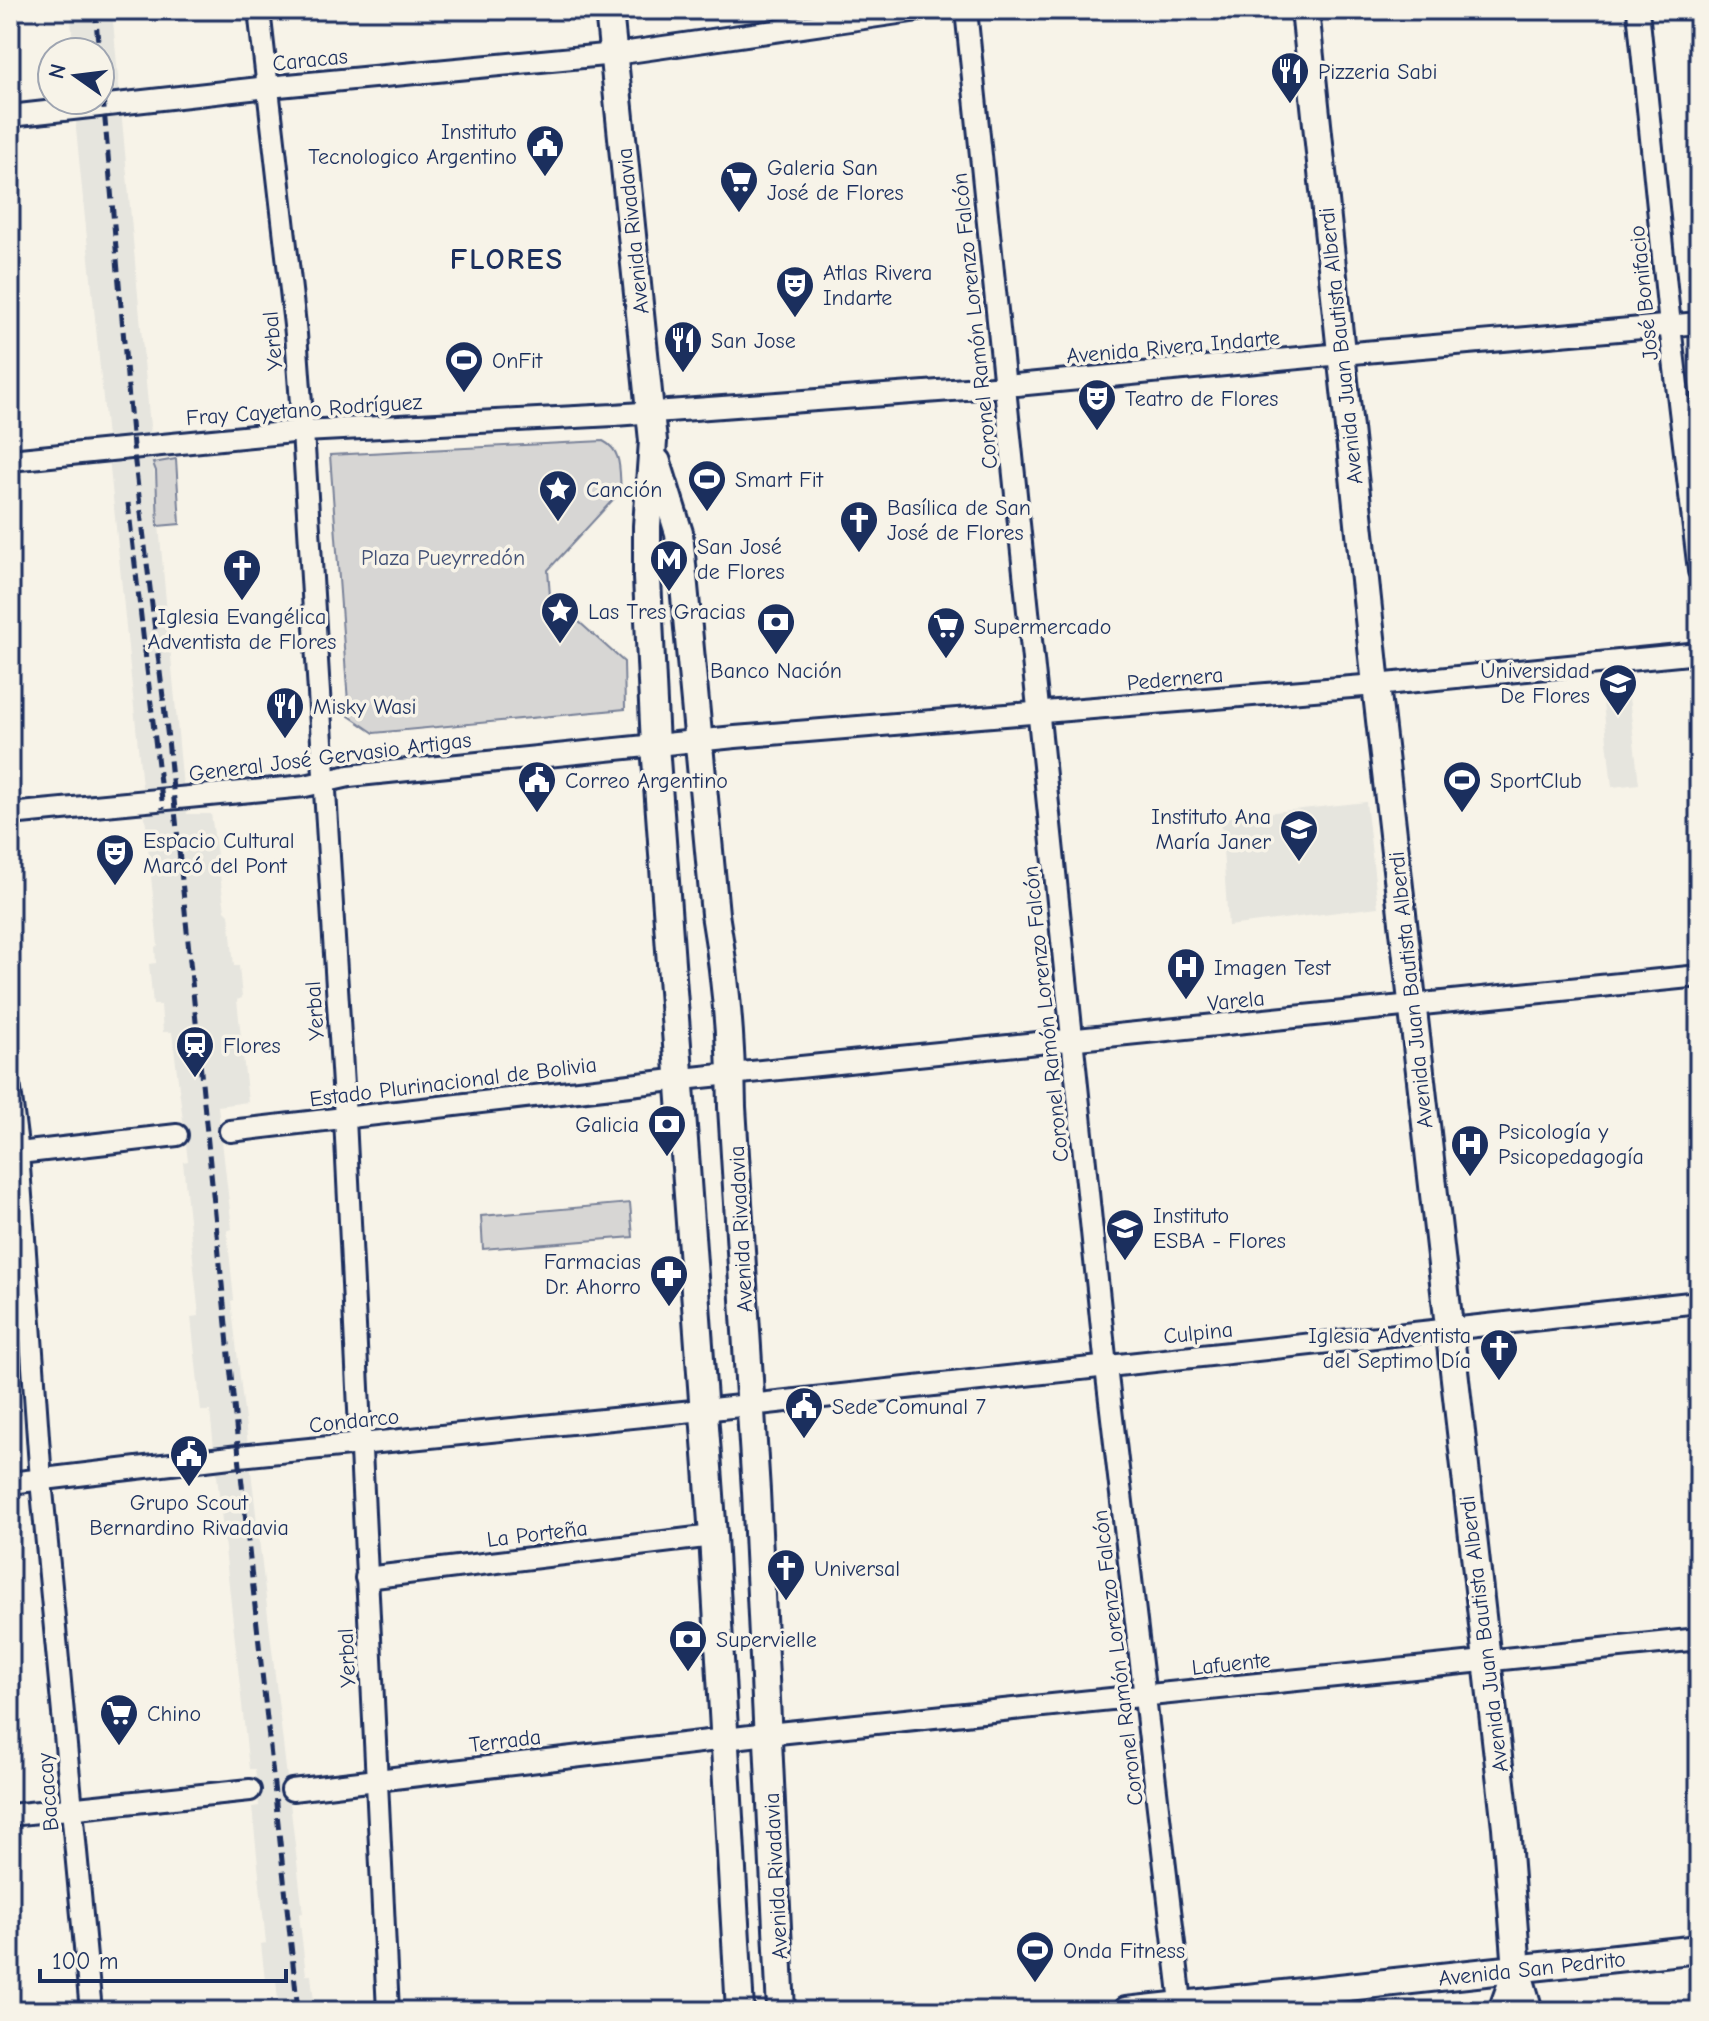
<svg xmlns="http://www.w3.org/2000/svg" width="1709" height="2021" font-family="'Comic Neue',sans-serif">
	<rect width="100%" height="100%" fill="#f7f3e8"/>
	<filter id="ink" filterUnits="userSpaceOnUse"><feTurbulence type="fractalNoise" baseFrequency=".0125" numOctaves="2"/><feDisplacementMap in="SourceGraphic" scale="16" xChannelSelector="R" yChannelSelector="G"/><feConvolveMatrix kernelMatrix="1 2 1 2 8 2 1 2 1" color-interpolation-filters="sRGB"/></filter>
	<g filter="url(#ink)">
		<g fill="#e6e5de">
			<polygon points="70,10 112,10 182,777 187,814 211,814 225,910 229,914 234,966 239,966 242,998 237,1000 248,1102 218,1106 232,1229 227,1231 234,1300 231,1301 303,1913 299,1914 306,1975 311,1975 315,2011 279,2011 276,1980 265,1981 261,1944 266,1943 252,1807 259,1806 255,1769 249,1769 210,1411 201,1411 191,1317 199,1316 183,1162 188,1161 172,1032 163,1032 161,1005 153,1005 149,964 156,963 155,947 158,946 76,129 77,100 100,100 100,52 74,52"/>
			<polygon points="1626,672 1639,784 1612,787 1600,675"/>
			<polygon points="1366,802 1378,907 1228,926 1221,818"/>
		</g>
		<g fill="#d7d6d4" stroke="#798299" stroke-width="2">
			<path d="M603,441C623,451 619,471 621,491L548,570L550,596L624,662L625,709L374,733L349,716L330,455Z"/>
			<polygon points="176,459 180,524 158,526 156,471 153,463"/>
			<polygon points="630,1203 633,1237 483,1249 481,1216"/>
		</g>
		<g fill="none" stroke-linecap="round" stroke-linejoin="round">
			<g stroke="#1b2f5e" stroke-width="26">
				<g id="minor">
					<polyline points="259,10 296,334 303,431 345,1118 388,2011"/>
					<polyline points="966,10 1106,1367 1182,2011"/>
					<polyline points="1638,10 1670,326 1699,571"/>
					<polyline points="10,116 268,87 615,54 919,10"/>
					<polyline points="10,460 303,431 614,415 1006,386 1341,354 1699,323"/>
					<polyline points="10,814 305,786 349,776 735,737 1376,685 1699,653"/>
					<polyline points="10,1090 18,1153 41,1480 91,2011"/>
					<polyline points="230,1131 682,1079 1699,976"/>
					<polyline points="10,1154 177,1135"/>
					<polyline points="10,1483 239,1456 703,1410 1699,1302"/>
					<polyline points="366,1578 713,1536"/>
					<polyline points="292,1790 768,1734 1699,1639"/>
					<polyline points="10,1815 250,1790"/>
				</g>
			</g>
			<g stroke="#1b2f5e" stroke-width="32">
				<g id="major">
					<polyline points="609,10 653,441 647,526 647,578 655,745 713,1536 740,2011"/>
					<polyline points="1305,10 1376,685 1506,1827 1517,1970 1529,2011"/>
					<path d="M657,462L679,533L715,914C726,978 731,1042 732,1107L756,1491L781,2011"/>
					<polyline points="1126,2011 1699,1949"/>
					<polyline points="1502,2011 1517,1970"/>
				</g>
			</g>
			<use href="#minor" stroke="#f7f3e8" stroke-width="20"/>
			<use href="#major" stroke="#f7f3e8" stroke-width="26"/>
			<g stroke="#1b2f5e" stroke-width="5" stroke-dasharray="12 6" stroke-linecap="butt">
				<polyline points="95,10 99,52"/>
				<polyline points="100,62 133,446 168,739 239,1456 298,2011"/>
				<polyline points="128,503 163,809"/>
			</g>
		</g>
	</g>
	<defs>
		<g id="restaurant-pin" transform="scale(2)"><path d="M0 17L-7.5 6A9.5 9.5 0 1 1 7.5 6Z" fill="#1b2f5e" stroke="#f7f3e8"/><path d="M-5-6h1v4h1v-4h1v4h1v-4h1v5L-1.5 .5V6h-2V.5L-5-1ZM5-6V6H3V1.5H1.5Q1.5-4 5-6Z" fill="#fff"/></g>
		<g id="civic-pin" transform="scale(2)"><path d="M0 17L-7.5 6A9.5 9.5 0 1 1 7.5 6Z" fill="#1b2f5e" stroke="#f7f3e8"/><path d="M-.6-6.5H3V-4.5H.6V-3L4-1V1h2V6H-6V1h2V-1L-.6-3ZM-1.2 2.5V6h2.4V2.5Z" fill="#fff"/></g>
		<g id="supermarket-pin" transform="scale(2)"><path d="M0 17L-7.5 6A9.5 9.5 0 1 1 7.5 6Z" fill="#1b2f5e" stroke="#f7f3e8"/><path d="M-6-5.5h2.5l.6 2H6L4.5 2H-2.5L-4.4-4H-6ZM-1.5 3.2a1.3 1.3 0 1 0 .1 0ZM3 3.2a1.3 1.3 0 1 0 .1 0Z" fill="#fff"/></g>
		<g id="theatre-pin" transform="scale(2)"><path d="M0 17L-7.5 6A9.5 9.5 0 1 1 7.5 6Z" fill="#1b2f5e" stroke="#f7f3e8"/><path d="M-5-5.5Q0-4 5-5.5V0Q5 5 0 6Q-5 5-5 0ZM-3.3-2.5H-1v1.5H-3.3ZM1-2.5H3.3v1.5H1ZM-2.8 1Q0 5.5 2.8 1Z" fill="#fff"/></g>
		<g id="stadium-pin" transform="scale(2)"><path d="M0 17L-7.5 6A9.5 9.5 0 1 1 7.5 6Z" fill="#1b2f5e" stroke="#f7f3e8"/><path d="M0-5a6.5 5 0 1 0 0 10a6.5 5 0 1 0 0-10ZM-3.5-1.8h7v3.6h-7Z" fill="#fff"/></g>
		<g id="sight-pin" transform="scale(2)"><path d="M0 17L-7.5 6A9.5 9.5 0 1 1 7.5 6Z" fill="#1b2f5e" stroke="#f7f3e8"/><path d="M0-6L1.8-2.2L6-1.7L2.9 1.2L3.7 5.4L0 3.3L-3.7 5.4L-2.9 1.2L-6-1.7L-1.8-2.2Z" fill="#fff"/></g>
		<g id="church-pin" transform="scale(2)"><path d="M0 17L-7.5 6A9.5 9.5 0 1 1 7.5 6Z" fill="#1b2f5e" stroke="#f7f3e8"/><path d="M-1.2-6h2.4v3.5h3.3v2.4h-3.3V6h-2.4V-.1h-3.3v-2.4h3.3Z" fill="#fff"/></g>
		<g id="metro-pin" transform="scale(2)"><path d="M0 17L-7.5 6A9.5 9.5 0 1 1 7.5 6Z" fill="#1b2f5e" stroke="#f7f3e8"/><path d="M-5.5 5V-5H-3L0 0L3-5H5.5V5H3V-.5L0 4L-3-.5V5Z" fill="#fff"/></g>
		<g id="bank-pin" transform="scale(2)"><path d="M0 17L-7.5 6A9.5 9.5 0 1 1 7.5 6Z" fill="#1b2f5e" stroke="#f7f3e8"/><path d="M-6-4H6V4H-6ZM0-2.3a2.3 2.3 0 1 0 0 4.6a2.3 2.3 0 1 0 0-4.6Z" fill="#fff"/></g>
		<g id="university-pin" transform="scale(2)"><path d="M0 17L-7.5 6A9.5 9.5 0 1 1 7.5 6Z" fill="#1b2f5e" stroke="#f7f3e8"/><path d="M0-5L7-2L0 1L-7-2ZM-4 1L0 2.5L4 1V4Q0 6-4 4Z" fill="#fff"/></g>
		<g id="school-pin" transform="scale(2)"><path d="M0 17L-7.5 6A9.5 9.5 0 1 1 7.5 6Z" fill="#1b2f5e" stroke="#f7f3e8"/><path d="M0-5L7-2L0 1L-7-2ZM-4 1L0 2.5L4 1V4Q0 6-4 4Z" fill="#fff"/></g>
		<g id="hospital-pin" transform="scale(2)"><path d="M0 17L-7.5 6A9.5 9.5 0 1 1 7.5 6Z" fill="#1b2f5e" stroke="#f7f3e8"/><path d="M-5-5h3v3.5h4V-5h3V5h-3V1.5h-4V5h-3Z" fill="#fff"/></g>
		<g id="station-pin" transform="scale(2)"><path d="M0 17L-7.5 6A9.5 9.5 0 1 1 7.5 6Z" fill="#1b2f5e" stroke="#f7f3e8"/><path d="M-3-6H3Q5-6 5-4V2Q5 4 3 4L4.5 6H3L1.5 4h-3L-3 6H-4.5L-3 4Q-5 4-5 2V-4Q-5-6-3-6ZM-3.5-4v3h7v-3ZM-3.5 1v1.5H-2V1ZM2 1v1.5H3.5V1Z" fill="#fff"/></g>
		<g id="pharmacy-pin" transform="scale(2)"><path d="M0 17L-7.5 6A9.5 9.5 0 1 1 7.5 6Z" fill="#1b2f5e" stroke="#f7f3e8"/><path d="M-2-6h4v4h4v4h-4v4h-4v-4h-4v-4h4Z" fill="#fff"/></g>
	</defs>
	<g fill-rule="evenodd">
		<use href="#restaurant-pin" x="1290" y="71"/>
		<use href="#civic-pin" x="545" y="144"/>
		<use href="#supermarket-pin" x="739" y="180"/>
		<use href="#theatre-pin" x="795" y="285"/>
		<use href="#restaurant-pin" x="683" y="340"/>
		<use href="#stadium-pin" x="464" y="360"/>
		<use href="#theatre-pin" x="1097" y="398"/>
		<use href="#stadium-pin" x="707" y="479"/>
		<use href="#sight-pin" x="558" y="489"/>
		<use href="#church-pin" x="859" y="520"/>
		<use href="#metro-pin" x="669" y="559"/>
		<use href="#church-pin" x="242" y="568"/>
		<use href="#sight-pin" x="560" y="611"/>
		<use href="#bank-pin" x="776" y="622"/>
		<use href="#supermarket-pin" x="946" y="626"/>
		<use href="#university-pin" x="1618" y="683"/>
		<use href="#restaurant-pin" x="285" y="706"/>
		<use href="#civic-pin" x="537" y="780"/>
		<use href="#stadium-pin" x="1462" y="780"/>
		<use href="#school-pin" x="1299" y="829"/>
		<use href="#theatre-pin" x="115" y="853"/>
		<use href="#hospital-pin" x="1186" y="967"/>
		<use href="#station-pin" x="195" y="1045"/>
		<use href="#bank-pin" x="667" y="1124"/>
		<use href="#hospital-pin" x="1470" y="1144"/>
		<use href="#school-pin" x="1125" y="1228"/>
		<use href="#pharmacy-pin" x="669" y="1274"/>
		<use href="#church-pin" x="1499" y="1348"/>
		<use href="#civic-pin" x="804" y="1406"/>
		<use href="#civic-pin" x="189" y="1454"/>
		<use href="#church-pin" x="786" y="1568"/>
		<use href="#bank-pin" x="688" y="1639"/>
		<use href="#supermarket-pin" x="119" y="1713"/>
		<use href="#stadium-pin" x="1035" y="1950"/>
	</g>
	<g text-anchor="middle" stroke-width="7" stroke-linejoin="round" paint-order="stroke">
		<g font-size="22" fill="#1b2f5e" stroke="#f7f3e8">
			<text transform="translate(310 59) rotate(-6)" y="8">Caracas</text>
			<text transform="translate(632 231) rotate(-96)" y="8">Avenida Rivadavia</text>
			<text transform="translate(1643 293) rotate(-96)" y="8">José Bonifacio</text>
			<text transform="translate(974 321) rotate(-96)" y="8">Coronel Ramón Lorenzo Falcón</text>
			<text transform="translate(272 341) rotate(-95)" y="8">Yerbal</text>
			<text transform="translate(1173 346) rotate(-5)" y="8">Avenida Rivera Indarte</text>
			<text transform="translate(1340 346) rotate(-96)" y="8">Avenida Juan Bautista Alberdi</text>
			<text transform="translate(304 409) rotate(-4)" y="8">Fray Cayetano Rodríguez</text>
			<text transform="translate(1175 678) rotate(-5)" y="8">Pedernera</text>
			<text transform="translate(330 756) rotate(-7)" y="8">General José Gervasio Artigas</text>
			<text transform="translate(1410 990) rotate(-96)" y="8">Avenida Juan Bautista Alberdi</text>
			<text transform="translate(1236 1000) rotate(-6)" y="8">Varela</text>
			<text transform="translate(314 1011) rotate(-94)" y="8">Yerbal</text>
			<text transform="translate(1045 1014) rotate(-96)" y="8">Coronel Ramón Lorenzo Falcón</text>
			<text transform="translate(453 1081) rotate(-7)" y="8">Estado Plurinacional de Bolivia</text>
			<text transform="translate(740 1229) rotate(-93)" y="8">Avenida Rivadavia</text>
			<text transform="translate(1198 1332) rotate(-6)" y="8">Culpina</text>
			<text transform="translate(354 1420) rotate(-6)" y="8">Condarco</text>
			<text transform="translate(537 1533) rotate(-7)" y="8">La Porteña</text>
			<text transform="translate(1483 1634) rotate(-97)" y="8">Avenida Juan Bautista Alberdi</text>
			<text transform="translate(346 1658) rotate(-93)" y="8">Yerbal</text>
			<text transform="translate(1117 1658) rotate(-97)" y="8">Coronel Ramón Lorenzo Falcón</text>
			<text transform="translate(1231 1663) rotate(-6)" y="8">Lafuente</text>
			<text transform="translate(505 1740) rotate(-7)" y="8">Terrada</text>
			<text transform="translate(47 1792) rotate(-95)" y="8">Bacacay</text>
			<text transform="translate(775 1876) rotate(-93)" y="8">Avenida Rivadavia</text>
			<text transform="translate(1532 1968) rotate(-6)" y="8">Avenida San Pedrito</text>
		</g>
		<g font-size="22" fill="#1b2f5e" stroke="#f7f3e8" text-anchor="start">
			<text x="1318" y="79">Pizzeria Sabi</text>
			<text x="517" y="139" text-anchor="end">Instituto<tspan x="517" dy="25">Tecnologico Argentino</tspan></text>
			<text x="767" y="175">Galeria San<tspan x="767" dy="25">José de Flores</tspan></text>
			<text x="823" y="280">Atlas Rivera<tspan x="823" dy="25">Indarte</tspan></text>
			<text x="711" y="348">San Jose</text>
			<text x="492" y="368">OnFit</text>
			<text x="1125" y="406">Teatro de Flores</text>
			<text x="735" y="487">Smart Fit</text>
			<text x="586" y="497">Canción</text>
			<text x="887" y="515">Basílica de San<tspan x="887" dy="25">José de Flores</tspan></text>
			<text x="697" y="554">San José<tspan x="697" dy="25">de Flores</tspan></text>
			<text x="588" y="619">Las Tres Gracias</text>
			<text x="242" y="624" text-anchor="middle">Iglesia Evangélica<tspan x="242" dy="25">Adventista de Flores</tspan></text>
			<text x="974" y="634">Supermercado</text>
			<text x="776" y="678" text-anchor="middle">Banco Nación</text>
			<text x="1590" y="678" text-anchor="end">Universidad<tspan x="1590" dy="25">De Flores</tspan></text>
			<text x="313" y="714">Misky Wasi</text>
			<text x="565" y="788">Correo Argentino</text>
			<text x="1490" y="788">SportClub</text>
			<text x="1271" y="824" text-anchor="end">Instituto Ana<tspan x="1271" dy="25">María Janer</tspan></text>
			<text x="143" y="848">Espacio Cultural<tspan x="143" dy="25">Marcó del Pont</tspan></text>
			<text x="1214" y="975">Imagen Test</text>
			<text x="223" y="1053">Flores</text>
			<text x="639" y="1132" text-anchor="end">Galicia</text>
			<text x="1498" y="1139">Psicología y<tspan x="1498" dy="25">Psicopedagogía</tspan></text>
			<text x="1153" y="1223">Instituto<tspan x="1153" dy="25">ESBA - Flores</tspan></text>
			<text x="641" y="1269" text-anchor="end">Farmacias<tspan x="641" dy="25">Dr. Ahorro</tspan></text>
			<text x="1471" y="1343" text-anchor="end">Iglesia Adventista<tspan x="1471" dy="25">del Septimo Día</tspan></text>
			<text x="832" y="1414">Sede Comunal 7</text>
			<text x="189" y="1510" text-anchor="middle">Grupo Scout<tspan x="189" dy="25">Bernardino Rivadavia</tspan></text>
			<text x="814" y="1576">Universal</text>
			<text x="716" y="1647">Supervielle</text>
			<text x="147" y="1721">Chino</text>
			<text x="1063" y="1958">Onda Fitness</text>
		</g>
		<g font-size="22" fill="#415076" stroke="#f7f3e8">
			<text x="443" y="565">Plaza Pueyrredón</text>
		</g>
		<g font-size="30" font-weight="bold" letter-spacing="2" fill="#1b2f5e" stroke="#f7f3e8">
			<text x="507" y="269">FLORES</text>
		</g>
	</g>
	<rect width="1709" height="2021" fill="none" stroke="#f7f3e8" stroke-width="40"/>
	<rect x="20" y="20" width="1669" height="1981" fill="none" stroke="#1b2f5e" stroke-width="3" filter="url(#ink)"/>
	<g transform="translate(76 76) rotate(284)"><circle r="38" fill="#f7f3e8" stroke="#9fa5b1" stroke-width="2"/>
	<path d="M0-6L14 30L0 20L-14 30Z" fill="#1b2f5e"/>
	<text y="-12" font-size="22" font-weight="bold" text-anchor="middle" fill="#1b2f5e">N</text>
	</g>
	<path d="M40 1969v12h246v-12" fill="none" stroke="#1b2f5e" stroke-width="4"/>
	<text x="52" y="1969" font-size="24" fill="#1b2f5e" stroke="#f7f3e8" stroke-width="6" paint-order="stroke">100 m</text>
</svg>
